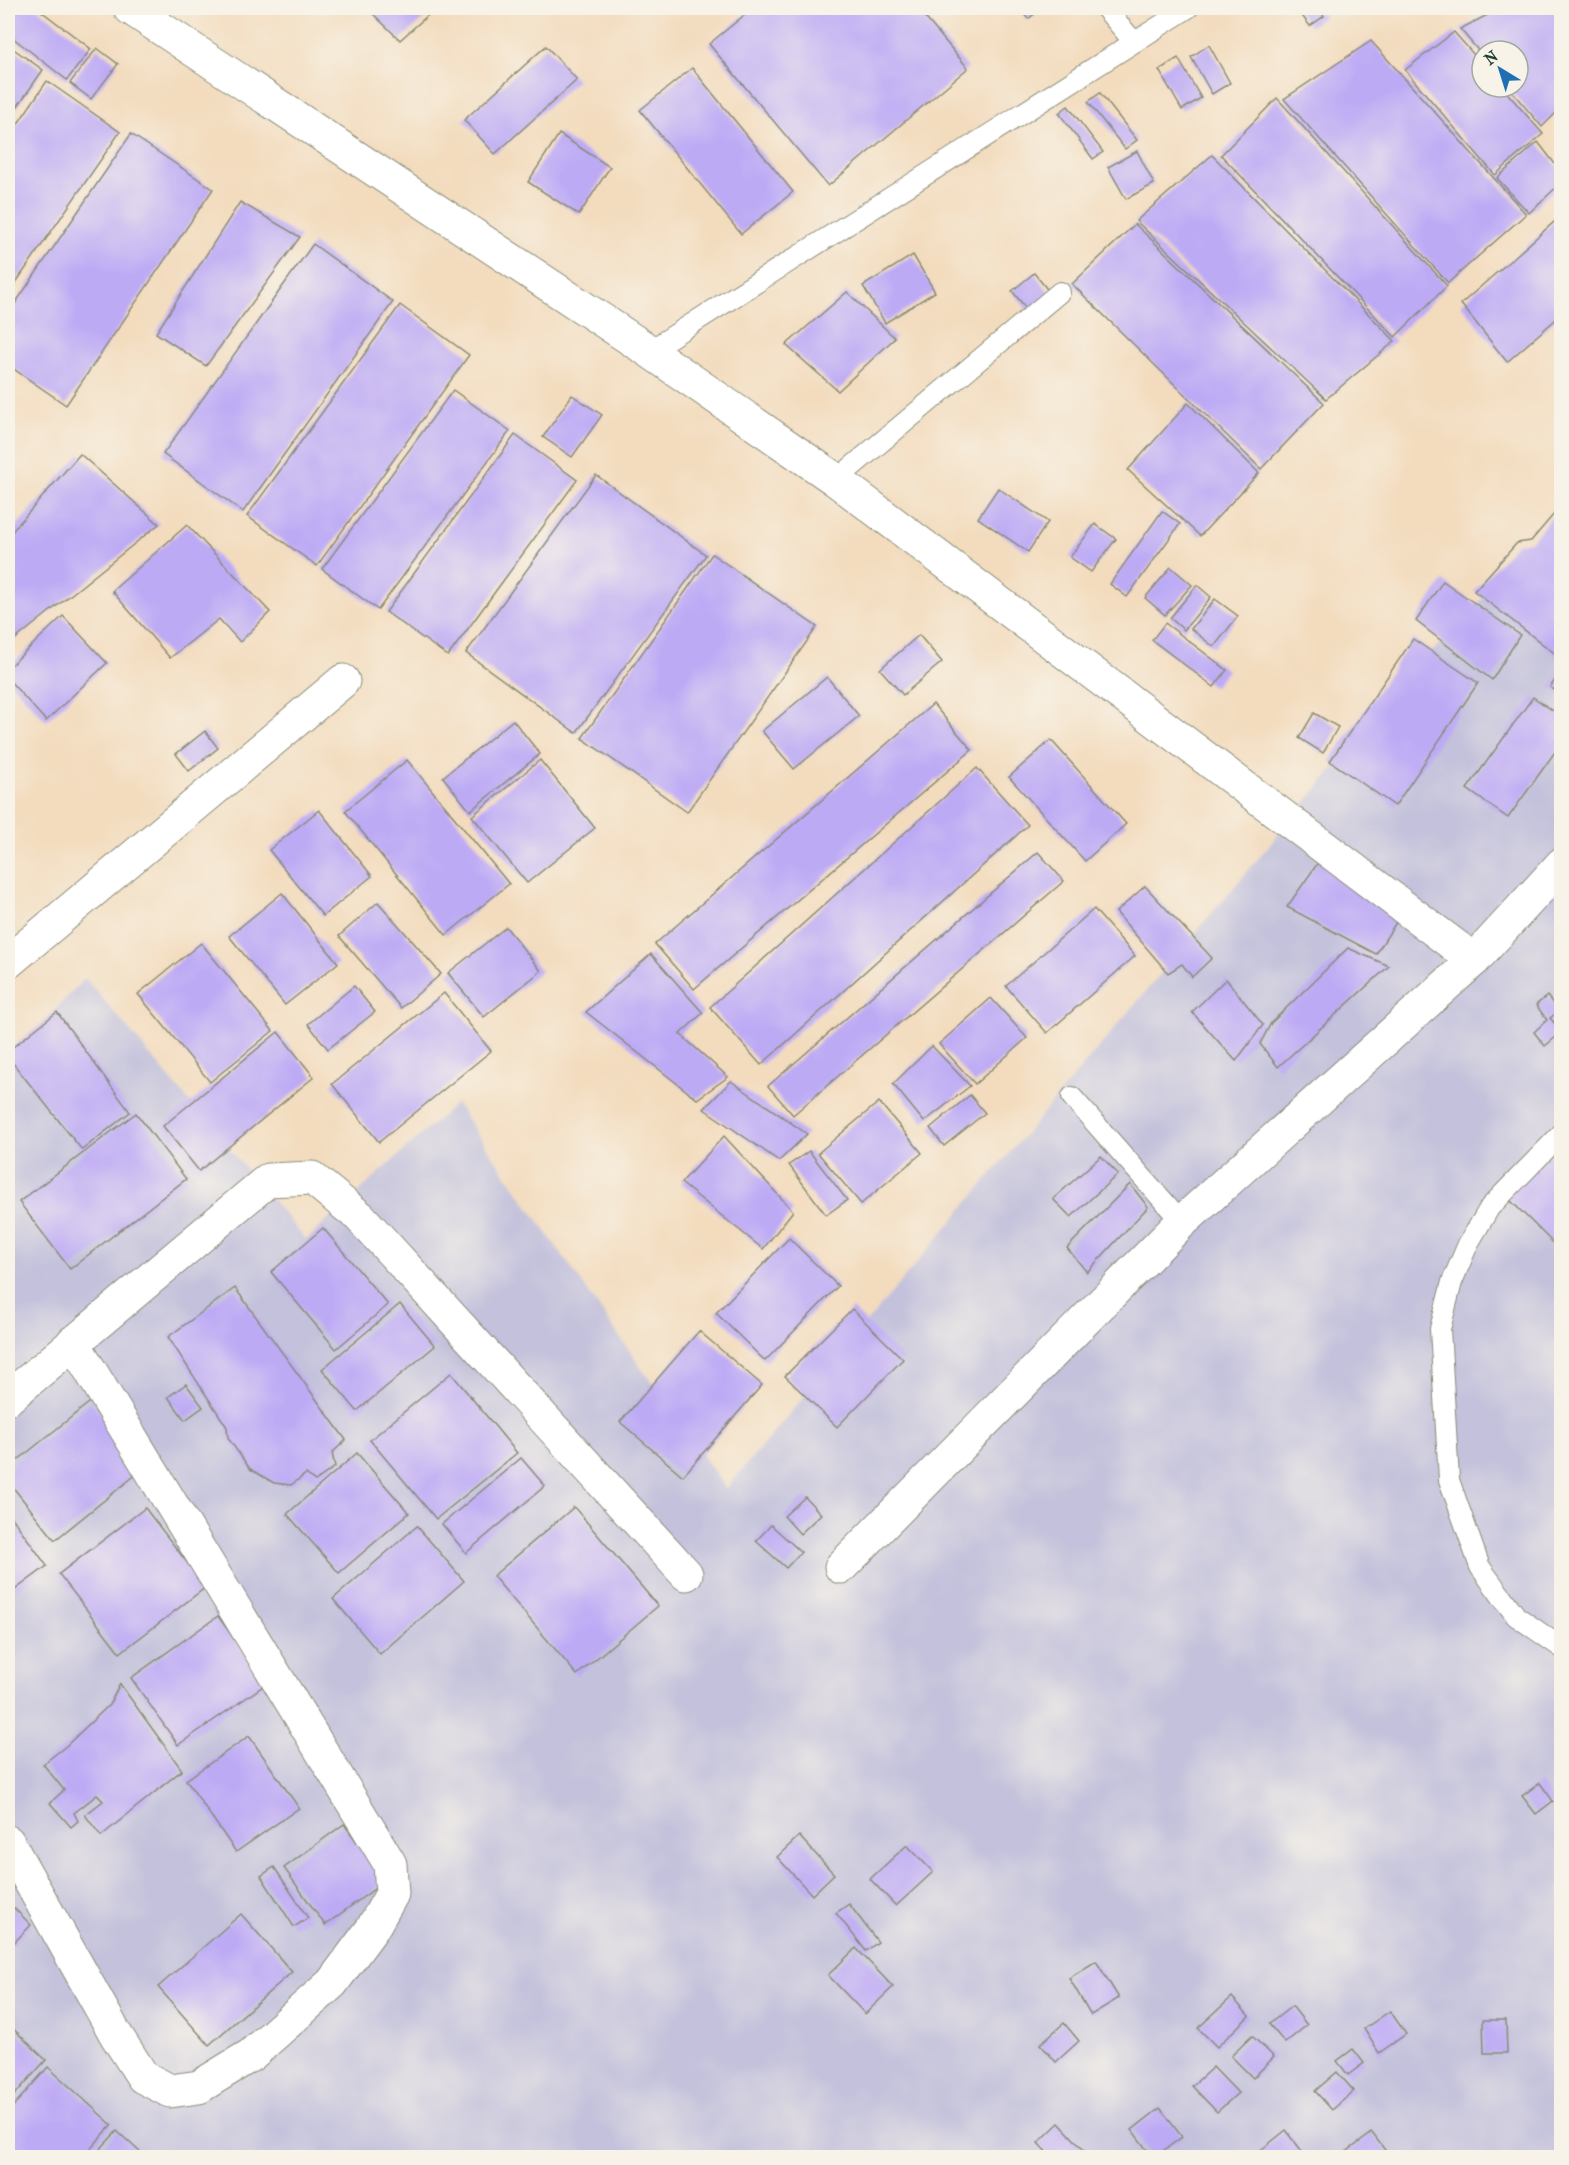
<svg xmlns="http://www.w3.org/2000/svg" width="1569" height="2165" font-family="'IM FELL French Canon',serif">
	<rect width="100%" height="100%" fill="#f7f3e8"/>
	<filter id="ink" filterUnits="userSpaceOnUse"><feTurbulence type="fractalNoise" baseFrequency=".0167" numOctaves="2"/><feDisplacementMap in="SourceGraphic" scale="12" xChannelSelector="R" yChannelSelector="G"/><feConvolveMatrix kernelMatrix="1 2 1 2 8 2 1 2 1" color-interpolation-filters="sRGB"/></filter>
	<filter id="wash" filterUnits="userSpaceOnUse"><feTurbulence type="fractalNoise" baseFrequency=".008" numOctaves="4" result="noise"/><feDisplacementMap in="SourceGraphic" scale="24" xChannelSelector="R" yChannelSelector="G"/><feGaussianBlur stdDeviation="1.35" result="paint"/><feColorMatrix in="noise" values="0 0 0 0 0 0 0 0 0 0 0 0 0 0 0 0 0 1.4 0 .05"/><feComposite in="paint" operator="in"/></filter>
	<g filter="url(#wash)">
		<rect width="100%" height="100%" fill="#f3dcbe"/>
		<polygon fill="#c3c1db" points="1561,553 1561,2157 8,2157 8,1060 85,978 306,1240 456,1103 726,1489 1471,606"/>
		<g id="blocks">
			<g fill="#bdaaf5">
				<polygon points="8,8 37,8 91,49 67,80 8,34"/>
				<polygon points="367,8 436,8 400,40"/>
				<polygon points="753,8 917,8 968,68 828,186 709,44"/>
				<polygon points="1019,8 1036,8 1038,11 1028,19"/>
				<polygon points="1296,8 1318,8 1324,16 1310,26"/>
				<polygon points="1501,8 1552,8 1562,19 1562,107 1542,127 1508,87 1518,87 1518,51 1482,51 1482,55 1460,29"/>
				<polygon points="1454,32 1482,64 1482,87 1502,87 1543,134 1495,175 1405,70"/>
				<polygon points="1371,41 1526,214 1448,283 1284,99"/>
				<polygon points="8,45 43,70 8,120"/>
				<polygon points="1209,45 1230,83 1212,94 1191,57"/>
				<polygon points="546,46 577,80 495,154 464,120"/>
				<polygon points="97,48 118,64 91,99 70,83"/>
				<polygon points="1178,58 1201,98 1182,110 1159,70"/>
				<polygon points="692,68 793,192 741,234 640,110"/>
				<polygon points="47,81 120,132 8,294 8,138"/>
				<polygon points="1100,93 1137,140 1125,149 1088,102"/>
				<polygon points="1277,98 1447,286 1395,337 1221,155"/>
				<polygon points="1068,106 1103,152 1093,159 1059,113"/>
				<polygon points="131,134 213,189 66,405 8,365 8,314"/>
				<polygon points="559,134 610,167 579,215 528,182"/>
				<polygon points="1538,142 1562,173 1562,182 1529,213 1497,178"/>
				<polygon points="1137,151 1154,184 1126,199 1108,167"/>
				<polygon points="1212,155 1395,341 1326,399 1136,221"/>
				<polygon points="240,202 300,237 206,366 156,333"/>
				<polygon points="1562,215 1562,314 1507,362 1461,304"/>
				<polygon points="1135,224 1324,403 1261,469 1072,284"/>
				<polygon points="313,244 393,302 243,512 163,454"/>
				<polygon points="913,255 935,292 885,323 863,286"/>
				<polygon points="1034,273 1051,294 1029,312 1012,291"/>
				<polygon points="847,292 895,338 838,391 786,345"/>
				<polygon points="400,305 469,355 317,566 247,516"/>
				<polygon points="453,390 510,431 378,610 322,569"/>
				<polygon points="572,395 602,415 572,457 543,437"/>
				<polygon points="1188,403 1259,473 1200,536 1128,470"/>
				<polygon points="515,435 577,480 448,656 386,612"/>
				<polygon points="80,454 159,524 8,645 8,536"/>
				<polygon points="596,475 706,555 576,733 466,653"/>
				<polygon points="998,488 1048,522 1028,552 978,518"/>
				<polygon points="1560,507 1562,509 1562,659 1474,591 1517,543 1531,541"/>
				<polygon points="1162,511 1180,524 1127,597 1110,584"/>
				<polygon points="1095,524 1116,539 1091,572 1070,557"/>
				<polygon points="187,525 270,612 240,642 219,619 170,658 112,591"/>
				<polygon points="712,554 817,627 687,812 582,738"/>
				<polygon points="1171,567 1192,585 1165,615 1145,598"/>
				<polygon points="1443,581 1520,635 1492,680 1416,621"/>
				<polygon points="1197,585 1211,597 1184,630 1170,618"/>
				<polygon points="1215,599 1238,616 1214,647 1191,629"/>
				<polygon points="63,616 107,663 46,721 8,679 8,668"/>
				<polygon points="1165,623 1227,670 1214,687 1152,640"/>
				<polygon points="919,635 942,662 903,695 880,669"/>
				<polygon points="1413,639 1478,683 1395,806 1330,761"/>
				<polygon points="1562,671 1562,695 1550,687"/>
				<polygon points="827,677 859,716 794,769 762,731"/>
				<polygon points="1533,697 1562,717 1562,742 1508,818 1467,789"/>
				<polygon points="933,704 972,750 694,989 655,944"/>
				<polygon points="1314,713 1338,727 1323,753 1299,738"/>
				<polygon points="513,720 540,754 470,811 443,777"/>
				<polygon points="205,731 218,748 189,771 176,754"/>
				<polygon points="1051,740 1126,824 1085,861 1009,777"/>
				<polygon points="407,760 509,884 446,935 345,811"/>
				<polygon points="540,760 595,828 527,883 472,816"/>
				<polygon points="977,768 1028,825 761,1065 710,1007"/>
				<polygon points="319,810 372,876 323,916 269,850"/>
				<polygon points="1038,852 1064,881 793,1115 768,1086"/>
				<polygon points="1322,857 1402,913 1376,954 1287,907"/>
				<polygon points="1145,886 1212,958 1192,977 1182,964 1168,973 1116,912"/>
				<polygon points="282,893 338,963 285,1005 229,936"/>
				<polygon points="378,902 441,974 401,1008 339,936"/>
				<polygon points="1094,909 1135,956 1047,1033 1006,986"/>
				<polygon points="506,927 541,971 484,1017 448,973"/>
				<polygon points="201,943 273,1031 210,1082 138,994"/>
				<polygon points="1348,948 1389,966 1278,1067 1260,1044 1271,1023"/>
				<polygon points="651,954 703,1013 680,1034 728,1077 697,1099 586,1012"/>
				<polygon points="1226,979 1263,1025 1236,1061 1192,1012"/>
				<polygon points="354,986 375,1012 328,1049 308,1024"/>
				<polygon points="444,993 491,1051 379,1142 332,1084"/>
				<polygon points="1547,996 1559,1011 1550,1018 1562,1032 1545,1046 1534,1032 1547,1020 1536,1005"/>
				<polygon points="991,998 1027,1038 975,1084 939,1044"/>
				<polygon points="57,1012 130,1112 82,1150 8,1057 8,1051"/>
				<polygon points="278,1032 314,1077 199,1171 163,1126"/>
				<polygon points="932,1046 970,1086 924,1122 893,1084"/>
				<polygon points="731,1081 807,1134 779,1161 704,1109"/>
				<polygon points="970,1095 985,1113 944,1146 930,1128"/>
				<polygon points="879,1102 922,1153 861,1204 818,1153"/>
				<polygon points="136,1113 186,1179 70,1269 19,1202"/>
				<polygon points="724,1136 793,1211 763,1249 681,1183"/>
				<polygon points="1562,1141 1562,1252 1506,1196"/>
				<polygon points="809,1151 847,1200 826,1215 789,1165"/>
				<polygon points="1101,1156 1118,1174 1071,1217 1053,1199"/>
				<polygon points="1130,1184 1148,1207 1087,1272 1067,1248"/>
				<polygon points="323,1228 388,1305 336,1349 271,1272"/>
				<polygon points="789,1238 838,1286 765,1361 716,1313"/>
				<polygon points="235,1288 346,1440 332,1453 335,1467 315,1481 306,1474 291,1485 274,1483 250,1469 228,1438 227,1427 168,1337"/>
				<polygon points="400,1304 435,1346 357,1411 322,1369"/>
				<polygon points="852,1309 903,1359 837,1427 785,1376"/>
				<polygon points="699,1331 762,1385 683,1476 620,1422"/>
				<polygon points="451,1373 517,1453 436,1519 370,1440"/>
				<polygon points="186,1384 203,1407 185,1420 168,1397"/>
				<polygon points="90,1402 143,1469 55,1540 8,1481 8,1468"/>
				<polygon points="357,1453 409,1513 339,1573 287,1514"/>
				<polygon points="521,1458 545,1486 466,1553 442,1524"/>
				<polygon points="805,1497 821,1514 800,1534 784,1516"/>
				<polygon points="574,1507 658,1606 577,1675 493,1576"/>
				<polygon points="145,1508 206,1587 120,1653 59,1574"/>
				<polygon points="8,1512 47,1566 8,1595"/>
				<polygon points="771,1525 801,1552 786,1568 756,1541"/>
				<polygon points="417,1526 464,1581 380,1654 333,1599"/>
				<polygon points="218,1616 266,1684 178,1745 131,1678"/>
				<polygon points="120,1684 182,1770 101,1836 85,1815 103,1801 97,1795 74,1813 78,1821 71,1827 50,1803 64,1790 43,1764 66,1746 109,1705"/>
				<polygon points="249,1736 299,1808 236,1852 186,1780"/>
				<polygon points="1540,1783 1553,1801 1536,1814 1522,1796"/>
				<polygon points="344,1824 385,1881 325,1925 284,1868"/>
				<polygon points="799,1836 834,1874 812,1895 777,1857"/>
				<polygon points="907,1845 933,1872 896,1906 870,1879"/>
				<polygon points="274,1867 308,1918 294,1927 261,1876"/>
				<polygon points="849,1904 878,1942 866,1951 836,1913"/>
				<polygon points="12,1906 31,1925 8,1949 8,1910"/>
				<polygon points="241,1914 292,1972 209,2045 158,1987"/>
				<polygon points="856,1948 893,1987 865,2014 828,1975"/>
				<polygon points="1096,1961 1119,1998 1091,2015 1069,1978"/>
				<polygon points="1232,1997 1249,2016 1217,2047 1198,2028"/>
				<polygon points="1292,2006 1307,2025 1285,2043 1269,2024"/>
				<polygon points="1390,2011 1406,2034 1379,2053 1364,2029"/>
				<polygon points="1483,2020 1506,2020 1507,2053 1484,2053"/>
				<polygon points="1064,2023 1079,2041 1056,2062 1040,2044"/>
				<polygon points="8,2024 46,2060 8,2102"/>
				<polygon points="1252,2036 1274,2057 1253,2078 1231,2056"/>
				<polygon points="1353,2049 1364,2063 1348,2075 1337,2061"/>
				<polygon points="48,2067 112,2125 82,2158 8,2158 8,2112"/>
				<polygon points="1213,2067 1238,2093 1217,2112 1192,2086"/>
				<polygon points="1337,2072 1354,2091 1332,2110 1315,2091"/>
				<polygon points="1160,2108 1182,2137 1153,2158 1132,2130"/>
				<polygon points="1059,2123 1091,2158 1052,2158 1038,2143"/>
				<polygon points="1286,2130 1307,2158 1251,2158"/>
				<polygon points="117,2131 142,2154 138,2158 92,2158"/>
				<polygon points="1372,2133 1391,2158 1348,2158 1345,2153"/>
			</g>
		</g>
	</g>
	<g filter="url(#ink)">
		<use href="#blocks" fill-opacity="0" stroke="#898c79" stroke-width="1.5"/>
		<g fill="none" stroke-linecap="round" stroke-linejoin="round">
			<g stroke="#898c79" stroke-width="22">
				<g id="service">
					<polyline points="1105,8 1134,42"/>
					<polyline points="649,351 1188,8"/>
					<polyline points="836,480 1060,292"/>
					<polyline points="1072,1097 1182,1222"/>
					<polyline points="1562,1133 1490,1207 1468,1244 1452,1282 1440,1329 1449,1480 1480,1567 1516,1616 1562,1648"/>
				</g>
			</g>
			<g stroke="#898c79" stroke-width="35">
				<g id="minor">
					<polyline points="130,8 649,351 836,480 1474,960"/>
					<polyline points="8,962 343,681"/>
					<polyline points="8,1398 268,1180 312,1178 360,1217 686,1574"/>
					<polyline points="841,1567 1182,1222 1474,960 1562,864"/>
					<polyline points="8,1842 116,2035 143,2077 170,2091 199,2087 251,2055 332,1983 372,1929 392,1894 390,1864 73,1342"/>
				</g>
			</g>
			<use href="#service" stroke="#fff" stroke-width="20"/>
			<use href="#minor" stroke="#fff" stroke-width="33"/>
		</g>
	</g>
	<rect width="1569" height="2165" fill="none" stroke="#f7f3e8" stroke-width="30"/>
	<g transform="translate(1500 69) rotate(322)"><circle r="28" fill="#f7f3e8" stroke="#a1aaa0" stroke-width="1.5"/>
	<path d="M0-4.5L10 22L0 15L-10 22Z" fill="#1f6fb2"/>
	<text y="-9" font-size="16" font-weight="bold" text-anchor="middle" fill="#1f3d34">N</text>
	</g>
</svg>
